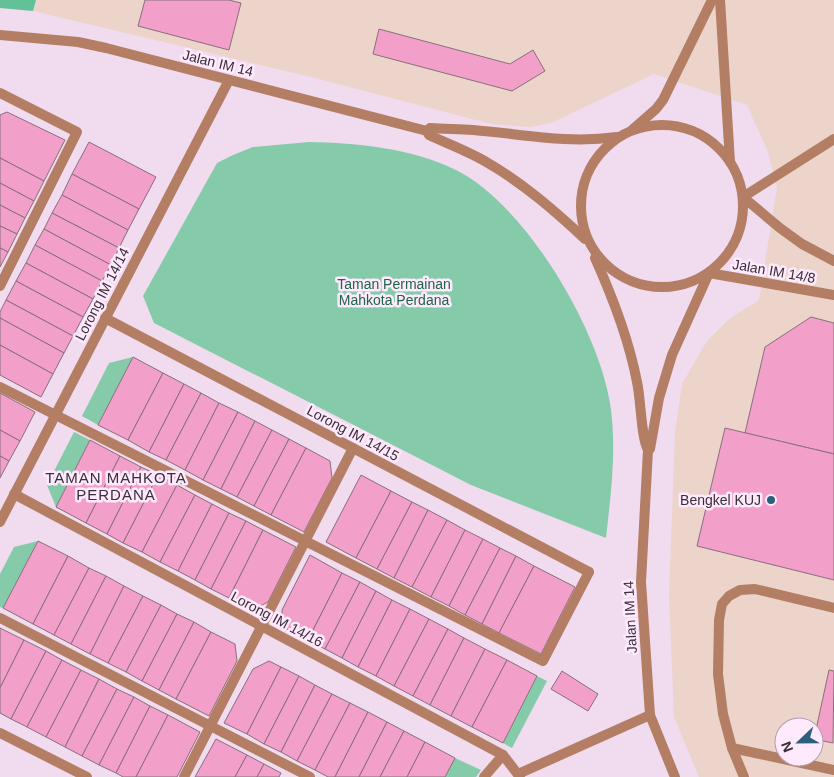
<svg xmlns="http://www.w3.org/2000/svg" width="834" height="777" font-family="Arial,sans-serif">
	<rect width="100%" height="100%" fill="#f1dbef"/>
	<path fill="#ecd4ca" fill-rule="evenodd" d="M36,0H834V777H699L674,717L669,595L675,432L682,384L707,341L729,319L759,300L777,187L768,152L747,105L654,74L551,123L529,127L491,124L315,78L33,11ZM784,727H814V757H784Z"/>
	<g fill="#85cbaa">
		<path d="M309,142C358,143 411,148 456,170C525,204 598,328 610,403C617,448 611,493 606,538L471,485L154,323L143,296L217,163L233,155L253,147Z"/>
		<polygon points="133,357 98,425 82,416 109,363"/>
		<polygon points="74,432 90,440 56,507 47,485"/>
		<polygon points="38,541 3,608 0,607 0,574 14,547"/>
		<polygon points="537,676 547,681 512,748 503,743"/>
		<polygon points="455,758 481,770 476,777 445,777"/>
	</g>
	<polygon fill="#63c198" points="0,0 36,0 33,11 0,8"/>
	<g fill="#f2a0c9" stroke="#886f7b">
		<polygon points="145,0 229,0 241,3 229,50 138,26"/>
		<polygon points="379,29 510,64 533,50 545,71 512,91 373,54"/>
		<polygon points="7,112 65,140 44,181 0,158 0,115"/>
		<polygon points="89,142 156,177 139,209 72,174"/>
		<polygon points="0,158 44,181 34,201 0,183"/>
		<polygon points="72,174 139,209 128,230 62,195"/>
		<polygon points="0,183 34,201 25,218 0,205"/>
		<polygon points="62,195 128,230 119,248 52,213"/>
		<polygon points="0,205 25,218 17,234 0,226"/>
		<polygon points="52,213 119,248 111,265 44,229"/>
		<polygon points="0,226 17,234 8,252 0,248"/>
		<polygon points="44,229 111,265 102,281 35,245"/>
		<polygon points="35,245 102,281 93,299 26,263"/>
		<polygon points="0,248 8,252 0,267"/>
		<polygon points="26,263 93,299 83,317 16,281"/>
		<polygon points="16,281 83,317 73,336 6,300"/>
		<polygon points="6,300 73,336 64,353 0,318 0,312"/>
		<polygon points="811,317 834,323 834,454 745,433 765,347"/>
		<polygon points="0,318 64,353 53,374 0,345"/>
		<polygon points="0,345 53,374 41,397 0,375"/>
		<polygon points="133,357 163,373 128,440 98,425"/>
		<polygon points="163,373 184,384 149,452 128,440"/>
		<polygon points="184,384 201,393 166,460 149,452"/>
		<polygon points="0,393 35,412 20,441 0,430"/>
		<polygon points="201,393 219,403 185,470 166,460"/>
		<polygon points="219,403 238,412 203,480 185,470"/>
		<polygon points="238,412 255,421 221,489 203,480"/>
		<polygon points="255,421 272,430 237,497 221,489"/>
		<polygon points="725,428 834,454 834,580 697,546"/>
		<polygon points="0,430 20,441 9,461 0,456"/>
		<polygon points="272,430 289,439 254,506 237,497"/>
		<polygon points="289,439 306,448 271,515 254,506"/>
		<polygon points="90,440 120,456 86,523 56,507"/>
		<polygon points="306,448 330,461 332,478 304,532 271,515"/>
		<polygon points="0,456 9,461 0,478"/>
		<polygon points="120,456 141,467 107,534 86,523"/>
		<polygon points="141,467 158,475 123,543 107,534"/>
		<polygon points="158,475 177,485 142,552 123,543"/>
		<polygon points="361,475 391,491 356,558 326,542"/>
		<polygon points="177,485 195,495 160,562 142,552"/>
		<polygon points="391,491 412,502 377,569 356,558"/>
		<polygon points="195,495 212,504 178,571 160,562"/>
		<polygon points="412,502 428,510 394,578 377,569"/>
		<polygon points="212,504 229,513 195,580 178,571"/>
		<polygon points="428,510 447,520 412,587 394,578"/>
		<polygon points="229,513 246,521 211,589 195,580"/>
		<polygon points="447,520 465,530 431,597 412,587"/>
		<polygon points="246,521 263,530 229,598 211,589"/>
		<polygon points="263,530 296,547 268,602 253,610 229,598"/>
		<polygon points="465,530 483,539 449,606 431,597"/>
		<polygon points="483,539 500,548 465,615 449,606"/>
		<polygon points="38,541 68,556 33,624 3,608"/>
		<polygon points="500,548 516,556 482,624 465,615"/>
		<polygon points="310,555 342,573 308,640 283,627 282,610"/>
		<polygon points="68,556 89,568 54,635 33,624"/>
		<polygon points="516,556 534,566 499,633 482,624"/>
		<polygon points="534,566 575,587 541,654 499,633"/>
		<polygon points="89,568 106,576 71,644 54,635"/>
		<polygon points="342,573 360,582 325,649 308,640"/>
		<polygon points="106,576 124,586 90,654 71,644"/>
		<polygon points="360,582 376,591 342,658 325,649"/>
		<polygon points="124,586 143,596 108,663 90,654"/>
		<polygon points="376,591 392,600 358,667 342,658"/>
		<polygon points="143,596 161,605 126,672 108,663"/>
		<polygon points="392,600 410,609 376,676 358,667"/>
		<polygon points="161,605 177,614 142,681 126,672"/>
		<polygon points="410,609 429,619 394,686 376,676"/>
		<polygon points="177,614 194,622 159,690 142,681"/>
		<polygon points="429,619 448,629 413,696 394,686"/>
		<polygon points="194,622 211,632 176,699 159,690"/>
		<polygon points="0,628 24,640 0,688"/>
		<polygon points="448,629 464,638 430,705 413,696"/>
		<polygon points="211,632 235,644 237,661 209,716 176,699"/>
		<polygon points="464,638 485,649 451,716 430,705"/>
		<polygon points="24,640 46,651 11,719 0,713 0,688"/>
		<polygon points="485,649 507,660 472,727 451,716"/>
		<polygon points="46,651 62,660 27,727 11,719"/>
		<polygon points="62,660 81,670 46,737 27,727"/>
		<polygon points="507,660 537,676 503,743 472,727"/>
		<polygon points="269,661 281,667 247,734 224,723 253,669"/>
		<polygon points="281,667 299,676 264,744 247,734"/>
		<polygon points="81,670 99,679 65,747 46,737"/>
		<polygon points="829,670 834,671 833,743 814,739"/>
		<polygon points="562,671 598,694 588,711 551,689"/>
		<polygon points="299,676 315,685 281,752 264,744"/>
		<polygon points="99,679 117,689 82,756 65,747"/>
		<polygon points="315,685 332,694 297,761 281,752"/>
		<polygon points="117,689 134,697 99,765 82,756"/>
		<polygon points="332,694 350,703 315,770 297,761"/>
		<polygon points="134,697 150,706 116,773 99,765"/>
		<polygon points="350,703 368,712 335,777 328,777 315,770"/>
		<polygon points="150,706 168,715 136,777 123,777 116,773"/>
		<polygon points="368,712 387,722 359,777 335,777"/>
		<polygon points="168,715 200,732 177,777 136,777"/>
		<polygon points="387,722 404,731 380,777 359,777"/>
		<polygon points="404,731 425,742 407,777 380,777"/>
		<polygon points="216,739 247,755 235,777 195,777"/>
		<polygon points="425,742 455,758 445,777 407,777"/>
		<polygon points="247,755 264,764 257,777 235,777"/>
		<polygon points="264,764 281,773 279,777 257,777"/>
	</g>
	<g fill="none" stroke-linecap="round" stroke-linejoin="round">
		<g stroke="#b37e64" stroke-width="10">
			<polyline points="0,93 77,132 0,286"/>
			<polyline points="743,197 834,139"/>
			<polyline points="0,387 543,661 589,572"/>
			<polyline points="0,618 310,777"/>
			<polyline points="732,748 834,770"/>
			<polyline points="184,777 353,448"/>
			<polyline points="484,777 503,755"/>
		</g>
		<g stroke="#b37e64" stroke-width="10">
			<polyline points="720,0 730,162"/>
			<polyline points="632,130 656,109 663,100 712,0"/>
			<polyline points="743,197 780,228 802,244 834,261"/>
			<polyline points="709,273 834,295"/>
			<polyline points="105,318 589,572"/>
			<polyline points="14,494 503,755 520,777"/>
			<polyline points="0,522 229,80"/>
			<polyline points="0,733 87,777"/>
			<polyline points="518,774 650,715"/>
			<polyline points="744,777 732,748 723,714 718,674 719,620 722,604 729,596 740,590 755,589 834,608"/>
		</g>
		<g stroke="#b37e64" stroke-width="10">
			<polyline points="0,35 78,42 106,48 427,131"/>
			<circle cx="662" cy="206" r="81"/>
			<path d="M427,131L429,135C448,144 470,152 488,163C524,184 555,211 585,239"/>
			<path d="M427,131L430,128C444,129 459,129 473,130C523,134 566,144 617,137"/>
			<path d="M595,258C613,298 629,340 637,382C641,399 641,438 648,450"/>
			<polyline points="675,777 650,715 641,582 648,450 650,449 659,398 672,355 709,273"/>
		</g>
	</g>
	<circle fill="#2a607b" stroke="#ffe9fd" stroke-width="2" cx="771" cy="500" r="5"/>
	<g text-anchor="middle" stroke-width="5" stroke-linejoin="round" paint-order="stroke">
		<g font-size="14" fill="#382f37" stroke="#ffe9fd">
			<text transform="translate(218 63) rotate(14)" y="5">Jalan IM 14</text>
			<text transform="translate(774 271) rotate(10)" y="5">Jalan IM 14/8</text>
			<text transform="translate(102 294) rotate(-63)" y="5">Lorong IM 14/14</text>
			<text transform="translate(353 433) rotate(28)" y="5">Lorong IM 14/15</text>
			<text transform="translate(630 617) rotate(-93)" y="5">Jalan IM 14</text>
			<text transform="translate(277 619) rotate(28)" y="5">Lorong IM 14/16</text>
		</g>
		<g font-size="14" fill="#1e6549" stroke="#ffe9fd">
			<text x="394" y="289">Taman Permainan<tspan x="394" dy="16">Mahkota Perdana</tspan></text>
		</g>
		<g font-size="14" fill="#382f37" stroke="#ffe9fd" text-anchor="end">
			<text x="761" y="505">Bengkel KUJ</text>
		</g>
		<g font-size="15" letter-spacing="1" fill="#382f37" stroke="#ffe9fd">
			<text x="116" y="483">TAMAN MAHKOTA<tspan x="116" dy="17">PERDANA</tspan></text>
		</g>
	</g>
	<g transform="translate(799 742) rotate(248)"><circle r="24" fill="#ffe9fd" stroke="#af9fae"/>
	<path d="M0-4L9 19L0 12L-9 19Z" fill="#2a607b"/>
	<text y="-8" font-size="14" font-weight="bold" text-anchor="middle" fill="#382f37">N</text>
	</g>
</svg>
